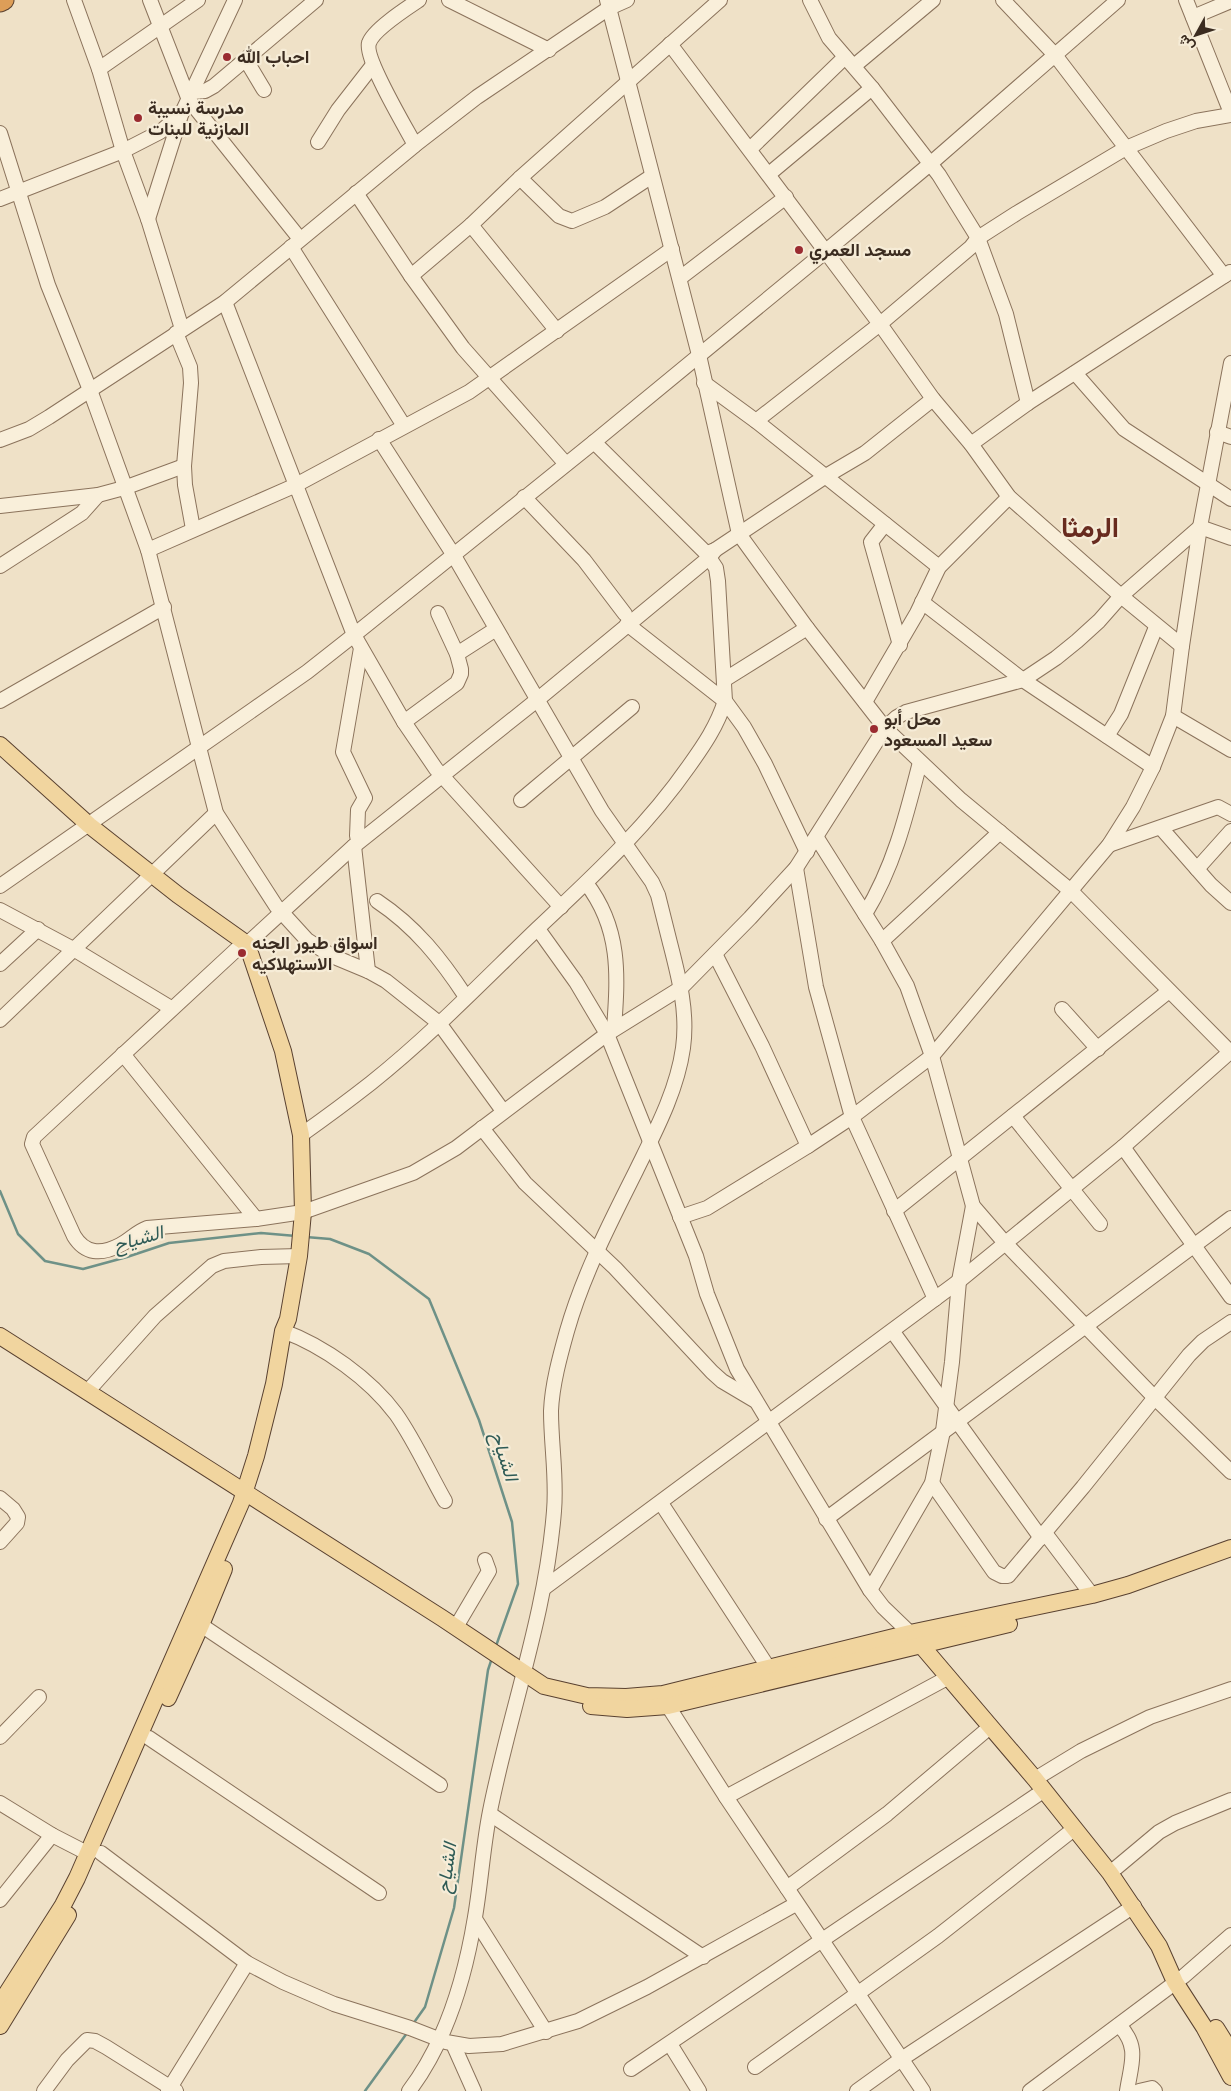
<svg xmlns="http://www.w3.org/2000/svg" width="1231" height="2091" font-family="Georgia,Vazirmatn,serif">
	<rect width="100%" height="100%" fill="#efe1c7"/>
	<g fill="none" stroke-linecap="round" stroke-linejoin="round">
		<g stroke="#6e9187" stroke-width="2.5">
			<polyline points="0,1191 18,1234 45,1261 83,1269 127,1257 169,1243 261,1233 296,1236"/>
			<polyline points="306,1237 330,1239 369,1254 429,1299 479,1420 512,1522 518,1584 496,1646"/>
			<polyline points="413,2024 425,2007 454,1908 488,1670 492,1658"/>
			<polyline points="365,2091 407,2033"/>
		</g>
		<g stroke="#8b735c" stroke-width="16">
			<g id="minor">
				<polyline points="74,0 99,69 123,151 148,219 182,329"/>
				<polyline points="150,0 189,100 300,239"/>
				<polyline points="449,0 549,50"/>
				<polyline points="607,0 699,355 739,534 807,628 885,728 961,800 1071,891 1231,1053"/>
				<polyline points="810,0 829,38 872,88 939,175 978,238 1006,314 1028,403"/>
				<polyline points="1003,0 1055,55 1224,276"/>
				<polyline points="1186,0 1231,113"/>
				<polyline points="1193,17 1231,1"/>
				<polyline points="670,44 880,324 933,399 971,444 1009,497 1121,596 1182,646"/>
				<polyline points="246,60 264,90"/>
				<polyline points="854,66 933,0"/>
				<polyline points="99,69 198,0"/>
				<polyline points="193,92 205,91 214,86 316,0"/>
				<polyline points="0,133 48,285 90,390 148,550 216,813 276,906 307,940 332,956 368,971 386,981 439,1023 503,1111"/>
				<polyline points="318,142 338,110 373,65"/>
				<path d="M415,145C406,128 364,58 369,43C373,30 407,8 419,0"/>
				<polyline points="750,149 845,57"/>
				<polyline points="769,174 872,88"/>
				<polyline points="520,178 559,216 572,221 605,207 652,176"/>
				<polyline points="356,193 411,276 463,348 566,464"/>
				<polyline points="0,199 123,151 160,132 180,115"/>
				<polyline points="148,219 181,115 235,0"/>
				<polyline points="471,225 557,331"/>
				<polyline points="291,247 404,426"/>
				<polyline points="411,276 471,225 520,178 720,0"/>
				<polyline points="680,278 786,197"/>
				<polyline points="225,302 354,635 404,722 436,769 561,907"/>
				<polyline points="176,333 190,367 191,383 184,466 185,485 193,529"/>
				<polyline points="1075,373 1124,429 1231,499"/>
				<polyline points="704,383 756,421 939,567"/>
				<polyline points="756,421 880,324 971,247 978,238 1017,213 1126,148 1166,131 1196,121 1231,115"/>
				<polyline points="1217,432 1231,437"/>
				<path d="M379,439L453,554L602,811L652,882L658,895C662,911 666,927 670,943C679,978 688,1012 683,1048C677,1091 655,1132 636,1171C610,1223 583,1275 567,1331C560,1356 552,1385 551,1411C551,1445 557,1478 554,1511C546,1614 510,1711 490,1811C483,1846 481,1882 475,1917C465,1978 447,2041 409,2091"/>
				<polyline points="0,440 29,429 49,417 225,302 415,145 477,97 609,8 627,0"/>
				<polyline points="971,444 1028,403 1230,272"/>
				<polyline points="524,497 584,560 625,614"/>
				<polyline points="0,506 98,495 124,488 184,466"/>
				<polyline points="885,524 871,542 900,645"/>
				<polyline points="148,550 294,486 469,392 672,249"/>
				<path d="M715,550L710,557L537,700L354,846L247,944L237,949L34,1137L32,1144L74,1236C85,1254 101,1255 120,1245C130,1240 136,1232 147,1228L256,1219L303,1212L413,1173L456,1148L607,1034L681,988L750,918L796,868L885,728L897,717L906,712L1023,680L1056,658L1077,641L1099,621L1121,596L1200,527L1231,538"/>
				<polyline points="707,553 715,550 826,476 865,453 933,399"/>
				<polyline points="0,566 82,513 98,495"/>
				<polyline points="922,602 1023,680 1153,767"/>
				<polyline points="627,624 725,701 744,727 765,764 807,852"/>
				<polyline points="457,654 496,629"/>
				<polyline points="724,680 807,628"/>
				<polyline points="0,701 164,607"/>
				<polyline points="865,702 917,613 939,567 1009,497"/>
				<polyline points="1173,716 1231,750"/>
				<polyline points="404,722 457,683 461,674 461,669 457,654 438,613"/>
				<polyline points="1107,736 1121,714 1156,627"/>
				<polyline points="521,800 632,707"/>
				<polyline points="1161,828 1211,885 1231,903"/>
				<polyline points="357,836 358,810 365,798 343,752 361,648"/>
				<polyline points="817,838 882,941 907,986 932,1056 973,1206 1005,1243 1155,1398 1231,1472"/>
				<polyline points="1109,845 1218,807 1231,814"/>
				<polyline points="354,846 368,971"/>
				<polyline points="796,868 816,987 852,1117 935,1299"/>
				<polyline points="1197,869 1231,831"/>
				<path d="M586,883C621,928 618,975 614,1029"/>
				<polyline points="0,886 254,709 307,672 354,635 594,442 826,251 930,164 1118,0"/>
				<path d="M377,901C416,927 441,959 466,997"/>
				<polyline points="0,910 75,950 171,1008"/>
				<path d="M865,914C894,866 906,817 920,762"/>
				<polyline points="538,929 576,982 607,1034 696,1256 707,1294 737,1369 870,1590 883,1607 910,1633"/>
				<polyline points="882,941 1000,832"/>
				<polyline points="715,954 762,1046 808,1146"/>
				<polyline points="0,964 38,929"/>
				<polyline points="1062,1009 1098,1049"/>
				<polyline points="0,1020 216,813"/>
				<polyline points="123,1054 256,1219"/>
				<polyline points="1013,1116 1100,1224"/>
				<polyline points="482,1128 525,1183 615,1268 712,1372 722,1381 754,1400"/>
				<path d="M301,1135C325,1118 348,1101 371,1083C430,1036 483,981 537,929C591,878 646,828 689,766C704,745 717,726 725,701L718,581L716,568L706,553L594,442"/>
				<polyline points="1123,1147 1231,1297"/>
				<polyline points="894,1211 1169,991"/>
				<polyline points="680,1217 707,1208 808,1146 852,1117 932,1056 1109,845 1133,807 1153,767 1173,716 1182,646 1200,527 1231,363"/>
				<path d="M283,1331C324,1346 370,1379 396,1414C415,1441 429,1473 445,1501"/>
				<polyline points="893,1332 1041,1538"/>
				<polyline points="87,1392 155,1316 212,1266 224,1261 261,1257 299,1256"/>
				<polyline points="932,1483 994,1572 1002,1576 1008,1576 1083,1487 1189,1355 1203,1341 1231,1322"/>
				<polyline points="0,1498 13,1509 18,1517 17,1523 0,1542"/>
				<polyline points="661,1503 768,1667"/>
				<polyline points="826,1519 1231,1218"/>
				<polyline points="1045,1533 1092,1595"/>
				<polyline points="544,1588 959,1281 1123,1147 1230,1052"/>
				<polyline points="870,1590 932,1483 943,1431 952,1362 959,1281 973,1206"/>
				<polyline points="201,1625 440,1785"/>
				<polyline points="456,1627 489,1571 485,1560"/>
				<polyline points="664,1697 668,1706 726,1797 923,2091"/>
				<polyline points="0,1737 39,1697"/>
				<polyline points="149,1738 379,1893"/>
				<polyline points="1035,1779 1081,1751 1150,1717 1231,1689"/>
				<polyline points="726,1797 949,1677"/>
				<polyline points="0,1803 52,1835 89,1854"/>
				<polyline points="490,1814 703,1957"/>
				<polyline points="101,1853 247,1963 283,1982 334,2004 410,2028 446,2042 469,2046 502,2044 578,2021 647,1987 796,1904"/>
				<polyline points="1110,1873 1159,1832 1175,1823 1231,1800"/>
				<polyline points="787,1888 887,1814 990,1727"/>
				<polyline points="0,1900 52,1835"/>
				<polyline points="475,1919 546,2032"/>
				<path d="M1119,2025C1140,2047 1131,2064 1127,2091"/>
				<polyline points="453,2044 474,2091"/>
				<polyline points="670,2044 699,2091"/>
				<polyline points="755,2067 938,1936 1074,1829"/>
				<polyline points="631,2069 1043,1791"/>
				<polyline points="44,2091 67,2060 87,2040 95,2041 106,2047 176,2091"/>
				<polyline points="168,2091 247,1963"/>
				<polyline points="857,2091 900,2060 1134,1906"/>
				<polyline points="1030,2091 1184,1976 1231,1935"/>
				<polyline points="1139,2091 1152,2088 1155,2091"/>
			</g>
		</g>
		<g stroke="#594130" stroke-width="18">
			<g id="major">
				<polyline points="0,745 89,825 178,895 247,944 283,1051 301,1135 303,1212 299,1256 288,1319 283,1331 274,1384 256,1456 241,1503 77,1878 63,1905 0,2004"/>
				<polyline points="0,1336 442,1618 544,1686 587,1696 626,1697 663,1694 910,1633 1092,1595 1128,1585 1231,1548"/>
				<polyline points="915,1638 1035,1779 1110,1873 1159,1946 1175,1982 1204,2027 1231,2077"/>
				<polyline points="168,1698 201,1625 224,1569"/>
				<polyline points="591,1706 627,1709 668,1706 1009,1624"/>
				<polyline points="0,2026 68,1915"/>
				<polyline points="1216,2028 1231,2052"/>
			</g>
		</g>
		<g stroke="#594130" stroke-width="21">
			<polyline id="highway" points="0,2 4,0"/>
		</g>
		<use href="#minor" stroke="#f9efda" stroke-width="14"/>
		<use href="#major" stroke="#f1d59f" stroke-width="16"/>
		<use href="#highway" stroke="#dd9e58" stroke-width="19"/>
	</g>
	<g fill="#9a2b30" stroke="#f6ecd7" stroke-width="2">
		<circle cx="227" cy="57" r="5"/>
		<circle cx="138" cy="118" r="5"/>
		<circle cx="799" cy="250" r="5"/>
		<circle cx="874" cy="729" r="5"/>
		<circle cx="242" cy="953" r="5"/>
	</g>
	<g text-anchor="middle" stroke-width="4.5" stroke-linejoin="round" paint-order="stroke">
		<g font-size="18" font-weight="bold" fill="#3b2c20" stroke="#f6ecd7" text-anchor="start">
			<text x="237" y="63">احباب الله</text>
			<text x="148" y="114">مدرسة نسيبة<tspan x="148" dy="21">المازنية للبنات</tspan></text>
			<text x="809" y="256">مسجد العمري</text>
			<text x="884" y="725">محل أبو<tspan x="884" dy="21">سعيد المسعود</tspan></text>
			<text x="252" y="949">اسواق طيور الجنه<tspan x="252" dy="21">الاستهلاكيه</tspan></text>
		</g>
		<g font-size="19" font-style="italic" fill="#2f5b56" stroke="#f6ecd7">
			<text transform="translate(138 1238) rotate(-16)" y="7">الشياح</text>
			<text transform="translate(505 1456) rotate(72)" y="7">الشياح</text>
			<text transform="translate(446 1868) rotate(-82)" y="7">الشياح</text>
		</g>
		<g font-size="28" font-weight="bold" fill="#682b1f" stroke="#f6ecd7">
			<text x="1090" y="537">الرمثا</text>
		</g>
	</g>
	<g transform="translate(1196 35) rotate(230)" stroke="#f6ecd7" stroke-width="4" paint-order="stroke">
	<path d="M0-4L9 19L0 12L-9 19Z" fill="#3b2c20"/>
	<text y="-8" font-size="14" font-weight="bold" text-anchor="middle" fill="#3b2c20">ش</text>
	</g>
</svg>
